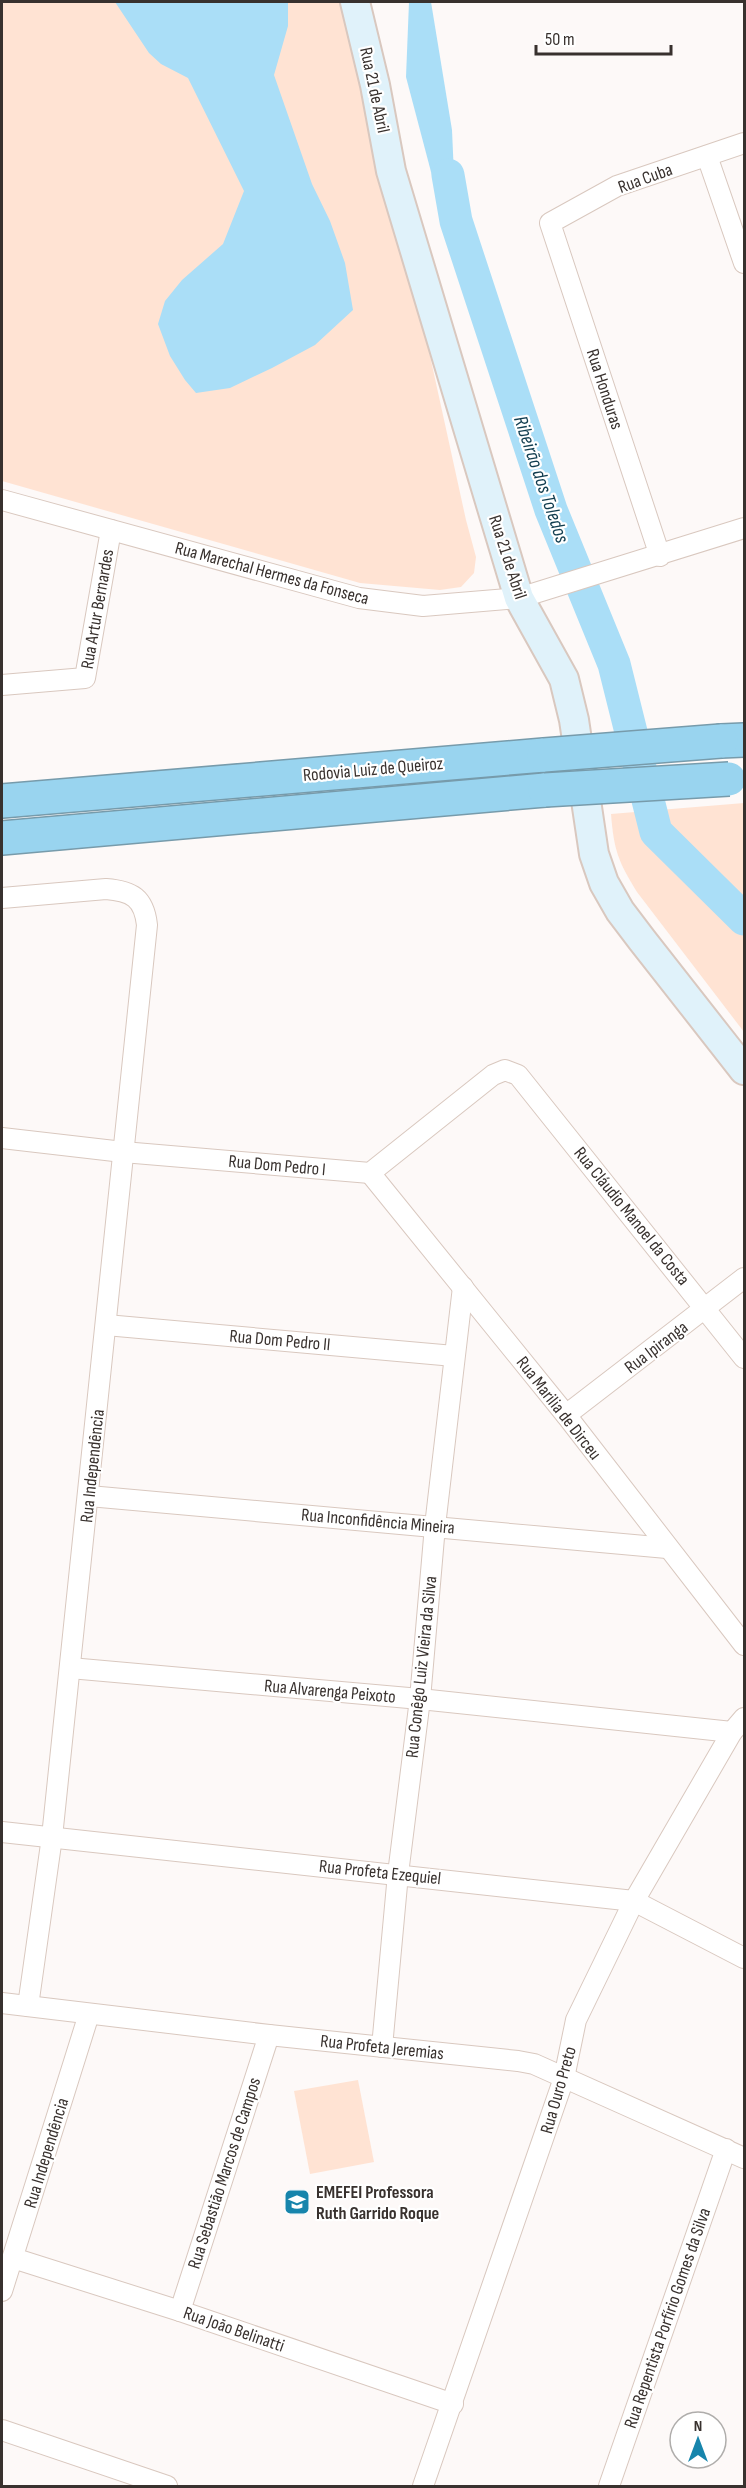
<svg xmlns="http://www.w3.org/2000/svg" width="746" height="2488" font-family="'Sofia Sans Condensed',sans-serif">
	<rect width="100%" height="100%" fill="#fdf9f8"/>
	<g fill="#ffe3d3">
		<polygon points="2,2 346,2 409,260 466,520 476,557 474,573 461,587 440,590 360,583 2,481"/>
		<path d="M744,803V1032L637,892C618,861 614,851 611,814Z"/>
		<polygon points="358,2080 374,2162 310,2174 294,2091"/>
	</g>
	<g fill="#aadef7">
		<polygon points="115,2 288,2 288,26 274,75 312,184 330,221 345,263 353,310 315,345 272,368 230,388 196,393 185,380 170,356 158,324 165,301 182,280 223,244 244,191 188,78 161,64 149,53"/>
		<polygon points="409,2 431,2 452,130 456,221 435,187 406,77"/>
	</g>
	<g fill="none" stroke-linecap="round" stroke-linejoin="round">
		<polyline stroke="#aadef7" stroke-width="33" points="448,175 456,221 551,510 614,664 656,832 744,919"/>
		<g stroke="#d9c8bf" stroke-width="22">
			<g id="street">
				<polyline points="707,156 744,263"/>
				<polyline points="2,500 359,598 423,606 519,598 744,528"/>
				<polyline points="660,556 550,223 617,186 744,143"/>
				<polyline points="2,685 85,678 111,530"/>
				<path d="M2,898L106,889C132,891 144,898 147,925L52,1837L28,2006"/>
				<polyline points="2,1138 123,1152 370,1173 493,1075 505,1070 518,1075 744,1358"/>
				<polyline points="370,1173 566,1415 744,1645"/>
				<polyline points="106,1325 454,1356"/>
				<polyline points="566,1415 744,1278"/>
				<polyline points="89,1496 667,1548"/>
				<polyline points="70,1668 420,1699 732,1732"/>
				<polyline points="2,1832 634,1901 744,1958"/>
				<polyline points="2,2003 269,2035 518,2061 534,2064 744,2158"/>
				<polyline points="382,2047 398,1874 420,1699 435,1526 463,1287"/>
				<polyline points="13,2258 180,2311 453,2404"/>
				<polyline points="2,2291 89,2014"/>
				<polyline points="180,2311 269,2035"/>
				<polyline points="2,2430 167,2486"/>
				<polyline points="423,2486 564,2078 576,2020 634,1901 732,1732 744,1718"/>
				<polyline points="609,2486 726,2149"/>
			</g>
		</g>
		<g stroke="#d9c8bf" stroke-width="32">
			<polyline id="secondary" points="355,2 375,85 391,171 519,598 564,679 574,720 594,854 604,883 620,911 642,940 744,1070"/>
		</g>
		<g stroke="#779bab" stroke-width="36">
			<g id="highway">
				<polyline points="721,741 744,740"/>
				<polyline points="2,801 544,755"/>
				<polyline points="2,838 545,790"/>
			</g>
		</g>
		<use href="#street" stroke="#fff" stroke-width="20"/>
		<use href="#secondary" stroke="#e0f2fa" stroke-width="28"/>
		<use href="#highway" stroke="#99d4ef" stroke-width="33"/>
		<g stroke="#779bab" stroke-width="36" stroke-linecap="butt">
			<g id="highway-bridge">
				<polyline points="544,755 721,741"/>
				<polyline points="545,790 729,779"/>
			</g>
		</g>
		<use href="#highway-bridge" stroke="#99d4ef" stroke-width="33"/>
	</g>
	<defs>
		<g id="school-square" transform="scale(1.35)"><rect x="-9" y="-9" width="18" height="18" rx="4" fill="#1785ac" stroke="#fff"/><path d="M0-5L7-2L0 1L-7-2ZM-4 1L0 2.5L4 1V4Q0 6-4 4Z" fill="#fff"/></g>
	</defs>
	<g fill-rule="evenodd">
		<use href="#school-square" x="297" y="2202"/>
	</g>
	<g text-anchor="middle" stroke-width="4.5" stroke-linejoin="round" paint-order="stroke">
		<g font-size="18" fill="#38312e" stroke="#fff">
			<text transform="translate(375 90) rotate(78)" y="6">Rua 21 de Abril</text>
			<text transform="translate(645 178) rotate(-20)" y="6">Rua Cuba</text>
			<text transform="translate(605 389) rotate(72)" y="6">Rua Honduras</text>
			<text transform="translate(508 557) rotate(72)" y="6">Rua 21 de Abril</text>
			<text transform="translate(272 573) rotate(15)" y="6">Rua Marechal Hermes da Fonseca</text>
			<text transform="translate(97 609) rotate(-80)" y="6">Rua Artur Bernardes</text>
			<text transform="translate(373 769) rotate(-5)" y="6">Rodovia Luiz de Queiroz</text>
			<text transform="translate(277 1165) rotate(5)" y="6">Rua Dom Pedro I</text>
			<text transform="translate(632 1216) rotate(51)" y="6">Rua Cláudio Manoel da Costa</text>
			<text transform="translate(280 1340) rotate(5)" y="6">Rua Dom Pedro II</text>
			<text transform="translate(656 1347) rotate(-37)" y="6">Rua Ipiranga</text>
			<text transform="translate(559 1408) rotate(52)" y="6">Rua Marilia de Dirceu</text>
			<text transform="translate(92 1466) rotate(-84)" y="6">Rua Independência</text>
			<text transform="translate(378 1521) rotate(5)" y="6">Rua Inconfidência Mineira</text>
			<text transform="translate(421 1667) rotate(-84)" y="6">Rua Conêgo Luiz Vieira da Silva</text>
			<text transform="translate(330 1691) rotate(5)" y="6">Rua Alvarenga Peixoto</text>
			<text transform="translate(380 1872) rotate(6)" y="6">Rua Profeta Ezequiel</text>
			<text transform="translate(382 2047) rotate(6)" y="6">Rua Profeta Jeremias</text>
			<text transform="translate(558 2090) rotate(-74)" y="6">Rua Ouro Preto</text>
			<text transform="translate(46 2153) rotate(-73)" y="6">Rua Independência</text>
			<text transform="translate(224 2173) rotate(-72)" y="6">Rua Sebastião Marcos de Campos</text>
			<text transform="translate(667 2318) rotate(-71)" y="6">Rua Repentista Porfírio Gomes da Silva</text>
			<text transform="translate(234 2329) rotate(19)" y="6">Rua João Belinatti</text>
		</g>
		<g font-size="18" font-weight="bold" fill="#38312e" stroke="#fff" text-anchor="start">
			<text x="316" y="2198">EMEFEI Professora<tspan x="316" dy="21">Ruth Garrido Roque</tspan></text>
		</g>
		<g font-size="20" font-style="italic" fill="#113d4f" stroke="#fff">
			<text transform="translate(542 479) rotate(71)" y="7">Ribeirão dos Toledos</text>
		</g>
	</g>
	<rect width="746" height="2488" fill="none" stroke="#38312e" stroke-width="6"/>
	<g transform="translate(698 2440)"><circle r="28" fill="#ffffff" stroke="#afadab" stroke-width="1.5"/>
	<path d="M0-4.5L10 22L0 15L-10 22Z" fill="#1785ac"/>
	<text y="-9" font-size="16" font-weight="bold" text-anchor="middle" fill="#38312e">N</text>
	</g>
	<path d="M536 45v9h135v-9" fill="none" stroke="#38312e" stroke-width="3"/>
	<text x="545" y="45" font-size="18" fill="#38312e" stroke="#ffffff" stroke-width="4.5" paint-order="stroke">50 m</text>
</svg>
